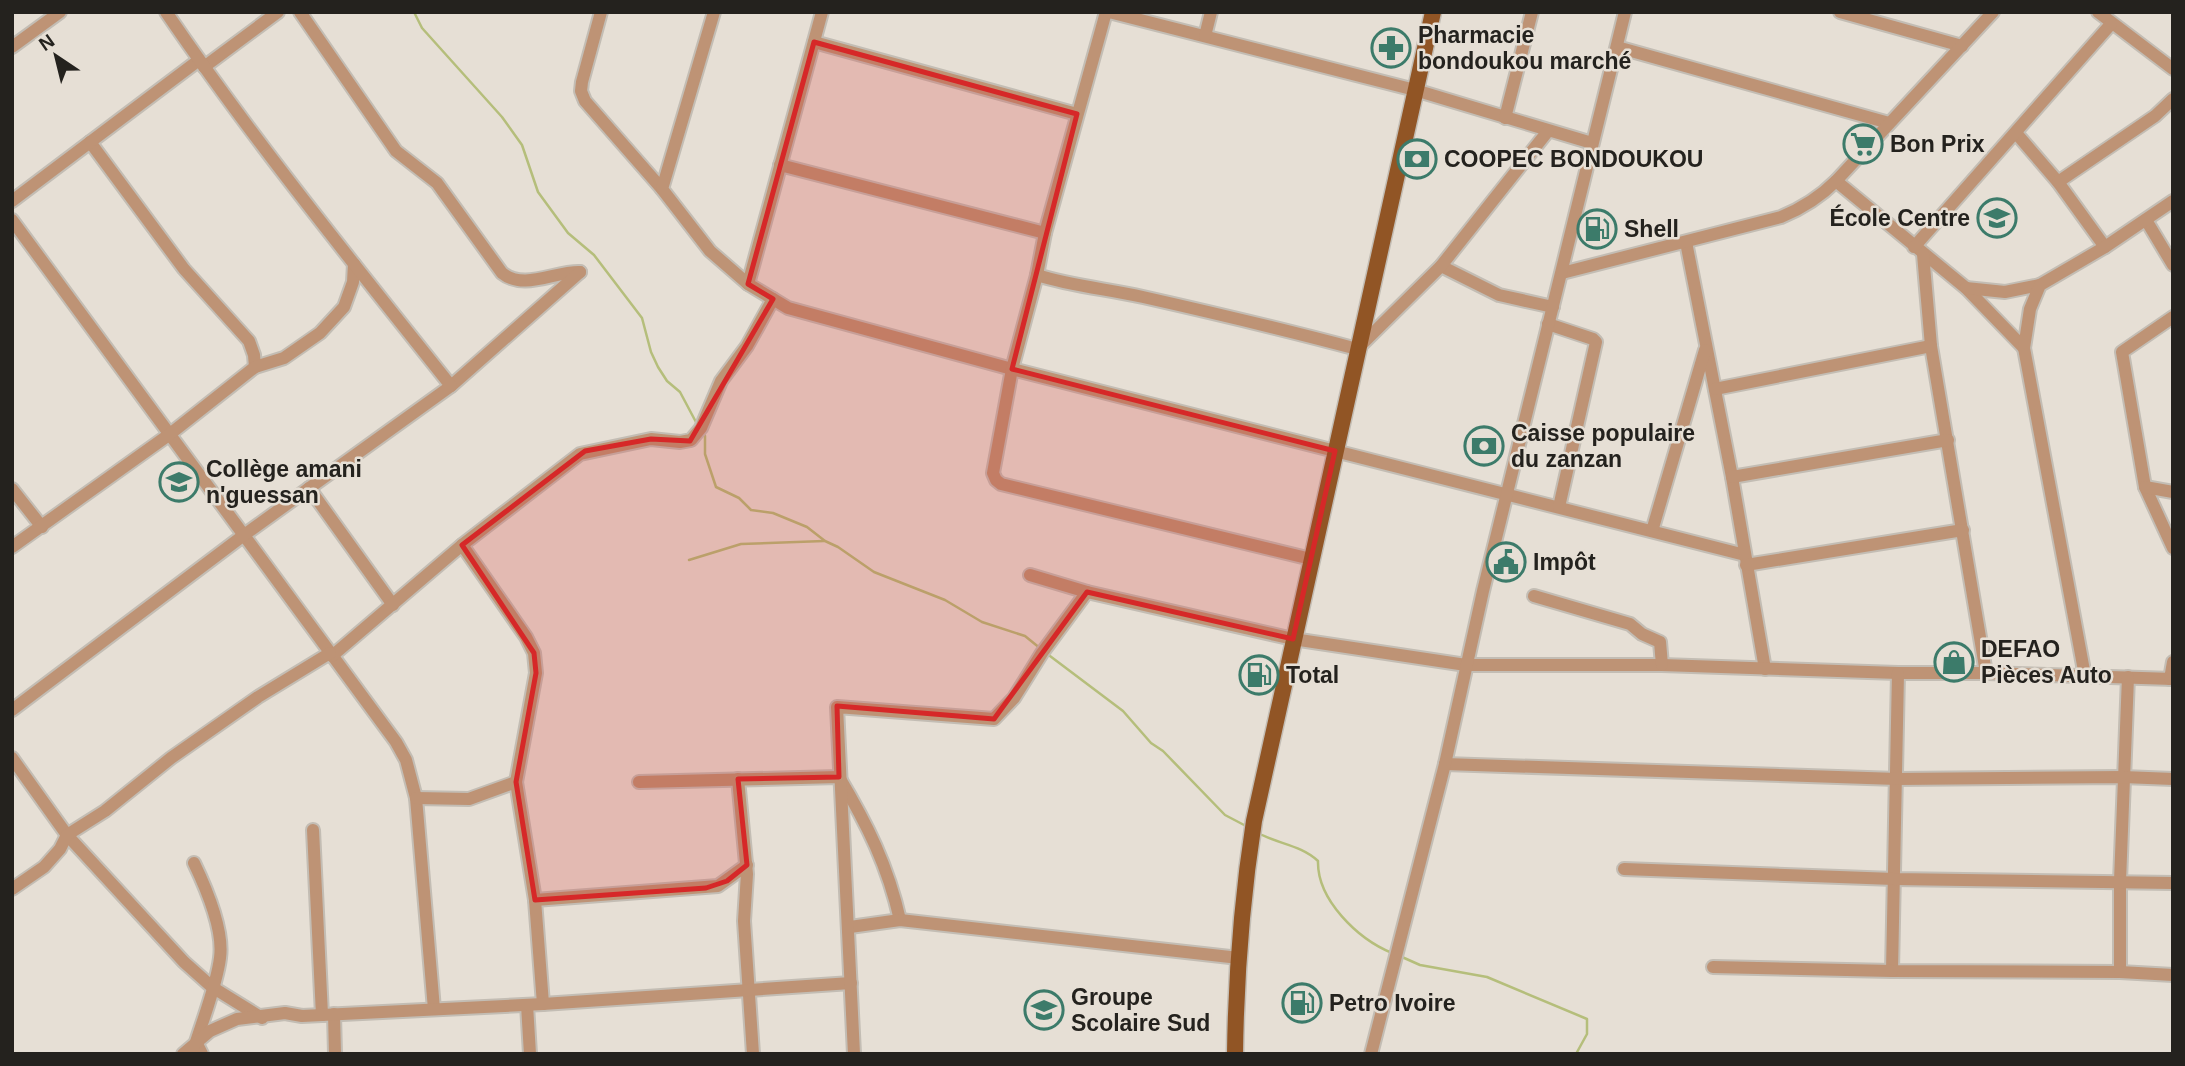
<svg xmlns="http://www.w3.org/2000/svg" width="2185" height="1066" font-family="Arial,sans-serif">
	<rect width="100%" height="100%" fill="#e6dfd5"/>
	<g fill="none" stroke-linecap="round" stroke-linejoin="round">
		<g stroke="#b5be7b" stroke-width="2.5">
			<polyline points="414,12 422,28 502,117 522,145 538,192 568,233 594,255 642,318 651,352 658,367 667,381 680,392 697,424"/>
			<polyline points="703,433 705,436 705,454 716,487 739,498 751,510 773,513 807,527 825,541 838,547 874,572 945,600 982,622 1025,636 1041,649"/>
			<polyline points="689,560 741,544 824,541"/>
			<polyline points="1046,653 1123,711 1151,743 1163,751 1225,815 1246,826"/>
			<path d="M1258,833C1278,844 1301,845 1318,861C1317,900 1358,939 1392,953"/>
			<polyline points="1402,957 1420,965 1487,977 1587,1019 1587,1034 1576,1054"/>
		</g>
		<g stroke="#c3bdb4" stroke-width="16">
			<g id="minor">
				<path d="M300,12L396,151L437,183L502,273C524,291 555,271 580,272"/>
				<polyline points="601,12 582,82 581,91 585,101 662,189"/>
				<polyline points="714,12 662,189 710,251 748,284 788,308 1012,369 1745,555"/>
				<polyline points="1106,12 1045,233 1037,275 1012,369 993,473 996,480 1001,484 1311,559"/>
				<polyline points="1109,12 1415,90 1592,143"/>
				<polyline points="1840,12 1962,46"/>
				<polyline points="2098,12 2173,69"/>
				<polyline points="1205,36 1211,12"/>
				<polyline points="814,42 1077,114"/>
				<polyline points="12,47 60,12"/>
				<polyline points="1617,47 1889,123"/>
				<polyline points="204,67 278,12"/>
				<polyline points="1505,118 1532,12"/>
				<polyline points="2016,133 2058,182 2105,247"/>
				<polyline points="90,142 184,269 249,341 254,355 255,367"/>
				<polyline points="780,165 1045,233"/>
				<polyline points="1836,181 1966,288 2024,348"/>
				<polyline points="2058,182 2155,116 2173,99"/>
				<polyline points="12,201 199,60"/>
				<polyline points="12,220 396,742 406,760 416,798 434,1009"/>
				<polyline points="2146,220 2173,265"/>
				<polyline points="1686,242 1732,477 1765,669"/>
				<polyline points="1914,247 2111,24"/>
				<polyline points="1923,254 1931,346 1986,673"/>
				<polyline points="1441,266 1499,295 1553,307"/>
				<path d="M1562,273L1781,217C1803,208 1819,198 1836,181L1993,12"/>
				<path d="M1037,275C1072,286 1107,289 1143,297C1214,313 1286,330 1357,349L1441,266L1548,131"/>
				<polyline points="748,284 822,12"/>
				<polyline points="1966,288 2005,292 2040,285"/>
				<polyline points="2173,317 2122,352 2145,487 2173,548"/>
				<polyline points="1548,324 1593,339 1596,342 1559,507"/>
				<polyline points="451,386 580,272"/>
				<polyline points="1715,389 1931,346"/>
				<polyline points="1732,477 1948,440"/>
				<polyline points="2145,487 2173,492"/>
				<polyline points="309,488 393,605"/>
				<polyline points="12,489 42,527"/>
				<polyline points="1652,531 1705,350"/>
				<polyline points="462,545 526,637 534,653 536,673 516,782 535,900 543,1004"/>
				<polyline points="12,547 170,434 255,367 284,358 320,333 344,307 353,282 354,264"/>
				<polyline points="1746,565 1963,530"/>
				<polyline points="1030,575 1087,592 1293,639 1466,665 1662,665 1898,673 1986,673 2173,679"/>
				<polyline points="1534,596 1630,624 1642,634 1660,642 1662,665"/>
				<polyline points="332,656 462,545 580,454 651,439 680,442 691,440 701,428 721,381 747,346 773,299"/>
				<polyline points="1898,673 1892,971 2120,972 2120,881 2128,677"/>
				<polyline points="2085,676 2024,348 2030,309 2040,285 2105,247 2173,201"/>
				<polyline points="2170,679 2173,662"/>
				<path d="M12,710L244,535L451,386C354,264 254,141 166,12"/>
				<polyline points="12,758 67,835 184,962 212,987 262,1018"/>
				<polyline points="1445,764 1897,779 2123,777 2173,779"/>
				<polyline points="738,779 747,874 744,921 753,1054"/>
				<path d="M639,782L839,777C867,824 888,866 900,920"/>
				<polyline points="416,798 469,799 516,782"/>
				<polyline points="313,830 322,1015"/>
				<path d="M194,863C206,888 224,930 220,958C217,983 204,1017 196,1042L202,1054"/>
				<polyline points="1624,869 1894,879 2173,883"/>
				<polyline points="12,889 44,867 60,849 67,835 105,811 171,758 258,697 330,653"/>
				<polyline points="535,900 718,886 747,865"/>
				<polyline points="850,927 900,920 1239,958"/>
				<polyline points="1713,967 1892,971"/>
				<polyline points="2120,972 2173,975"/>
				<polyline points="527,1005 530,1054"/>
				<polyline points="334,1014 335,1054"/>
				<polyline points="183,1054 210,1031 237,1019 285,1013 302,1016 543,1004 851,983"/>
				<polyline points="854,1054 837,707 994,719 1014,698 1042,653 1087,592"/>
				<polyline points="1371,1054 1445,764 1483,591 1625,12"/>
			</g>
		</g>
		<g stroke="#c3bdb4" stroke-width="19">
			<path id="major" d="M1235,1054C1236,976 1242,898 1254,821L1433,12"/>
		</g>
		<use href="#minor" stroke="#be9375" stroke-width="12"/>
		<use href="#major" stroke="#915525" stroke-width="16"/>
	</g>
	<path fill="#d62828" fill-opacity="0.2" stroke="#d62828" stroke-width="5" stroke-linejoin="round" d="M814,42L1077,114L1012,369L1335,451L1293,639L1087,592L994,719L837,706L839,777L738,779L747,865L727,881L706,888L535,900L516,782L536,673L534,653L462,545L585,451L651,439L690,441L773,299L748,284Z"/>
	<defs>
		<g id="pharmacy-ring" transform="scale(2.0125)"><circle r="9.5" fill="#e6dfd5" stroke="#3c7b6a" stroke-width="1.5"/><path d="M-2-6h4v4h4v4h-4v4h-4v-4h-4v-4h4Z" fill="#3c7b6a"/></g>
		<g id="supermarket-ring" transform="scale(2.0125)"><circle r="9.5" fill="#e6dfd5" stroke="#3c7b6a" stroke-width="1.5"/><path d="M-6-5.5h2.5l.6 2H6L4.5 2H-2.5L-4.4-4H-6ZM-1.5 3.2a1.3 1.3 0 1 0 .1 0ZM3 3.2a1.3 1.3 0 1 0 .1 0Z" fill="#3c7b6a"/></g>
		<g id="bank-ring" transform="scale(2.0125)"><circle r="9.5" fill="#e6dfd5" stroke="#3c7b6a" stroke-width="1.5"/><path d="M-6-4H6V4H-6ZM0-2.3a2.3 2.3 0 1 0 0 4.6a2.3 2.3 0 1 0 0-4.6Z" fill="#3c7b6a"/></g>
		<g id="school-ring" transform="scale(2.0125)"><circle r="9.5" fill="#e6dfd5" stroke="#3c7b6a" stroke-width="1.5"/><path d="M0-5L7-2L0 1L-7-2ZM-4 1L0 2.5L4 1V4Q0 6-4 4Z" fill="#3c7b6a"/></g>
		<g id="fuel-ring" transform="scale(2.0125)"><circle r="9.5" fill="#e6dfd5" stroke="#3c7b6a" stroke-width="1.5"/><path d="M-5.5-6h7V0h2V4h1.3V-2.5L3-4.5l.8-.8L6-3V5H2.5V1h-1V6h-7ZM-4.2-4.7v3.2H.2V-4.7Z" fill="#3c7b6a"/></g>
		<g id="civic-ring" transform="scale(2.0125)"><circle r="9.5" fill="#e6dfd5" stroke="#3c7b6a" stroke-width="1.5"/><path d="M-.6-6.5H3V-4.5H.6V-3L4-1V1h2V6H-6V1h2V-1L-.6-3ZM-1.2 2.5V6h2.4V2.5Z" fill="#3c7b6a"/></g>
		<g id="shop-ring" transform="scale(2.0125)"><circle r="9.5" fill="#e6dfd5" stroke="#3c7b6a" stroke-width="1.5"/><path d="M-5-2.5h2.3a2.7 3.5 0 0 1 5.4 0H5L5.5 6h-11ZM-1.5-2.5h3a1.5 2.3 0 0 0-3 0Z" fill="#3c7b6a"/></g>
	</defs>
	<g fill-rule="evenodd">
		<use href="#pharmacy-ring" x="1391" y="48"/>
		<use href="#supermarket-ring" x="1863" y="144"/>
		<use href="#bank-ring" x="1417" y="159"/>
		<use href="#school-ring" x="1997" y="218"/>
		<use href="#fuel-ring" x="1597" y="229"/>
		<use href="#bank-ring" x="1484" y="446"/>
		<use href="#school-ring" x="179" y="482"/>
		<use href="#civic-ring" x="1506" y="562"/>
		<use href="#shop-ring" x="1954" y="662"/>
		<use href="#fuel-ring" x="1259" y="675"/>
		<use href="#fuel-ring" x="1302" y="1003"/>
		<use href="#school-ring" x="1044" y="1010"/>
	</g>
	<g text-anchor="middle" stroke-width="5" stroke-linejoin="round" paint-order="stroke">
		<g font-size="23" font-weight="bold" fill="#24221e" stroke="#e6dfd5" text-anchor="start">
			<text x="1418" y="43">Pharmacie<tspan x="1418" dy="26">bondoukou marché</tspan></text>
			<text x="1890" y="152">Bon Prix</text>
			<text x="1444" y="167">COOPEC BONDOUKOU</text>
			<text x="1970" y="226" text-anchor="end">École Centre</text>
			<text x="1624" y="237">Shell</text>
			<text x="1511" y="441">Caisse populaire<tspan x="1511" dy="26">du zanzan</tspan></text>
			<text x="206" y="477">Collège amani<tspan x="206" dy="26">n'guessan</tspan></text>
			<text x="1533" y="570">Impôt</text>
			<text x="1981" y="657">DEFAO<tspan x="1981" dy="26">Pièces Auto</tspan></text>
			<text x="1286" y="683">Total</text>
			<text x="1071" y="1005">Groupe<tspan x="1071" dy="26">Scolaire Sud</tspan></text>
			<text x="1329" y="1011">Petro Ivoire</text>
		</g>
	</g>
	<rect width="2185" height="1066" fill="none" stroke="#24221e" stroke-width="28"/>
	<g transform="translate(56 56) rotate(325)" stroke="#e6dfd5" stroke-width="5" paint-order="stroke">
	<path d="M0-5L12 26L0 18L-12 26Z" fill="#24221e"/>
	<text y="-10" font-size="19" font-weight="bold" text-anchor="middle" fill="#24221e">N</text>
	</g>
</svg>
